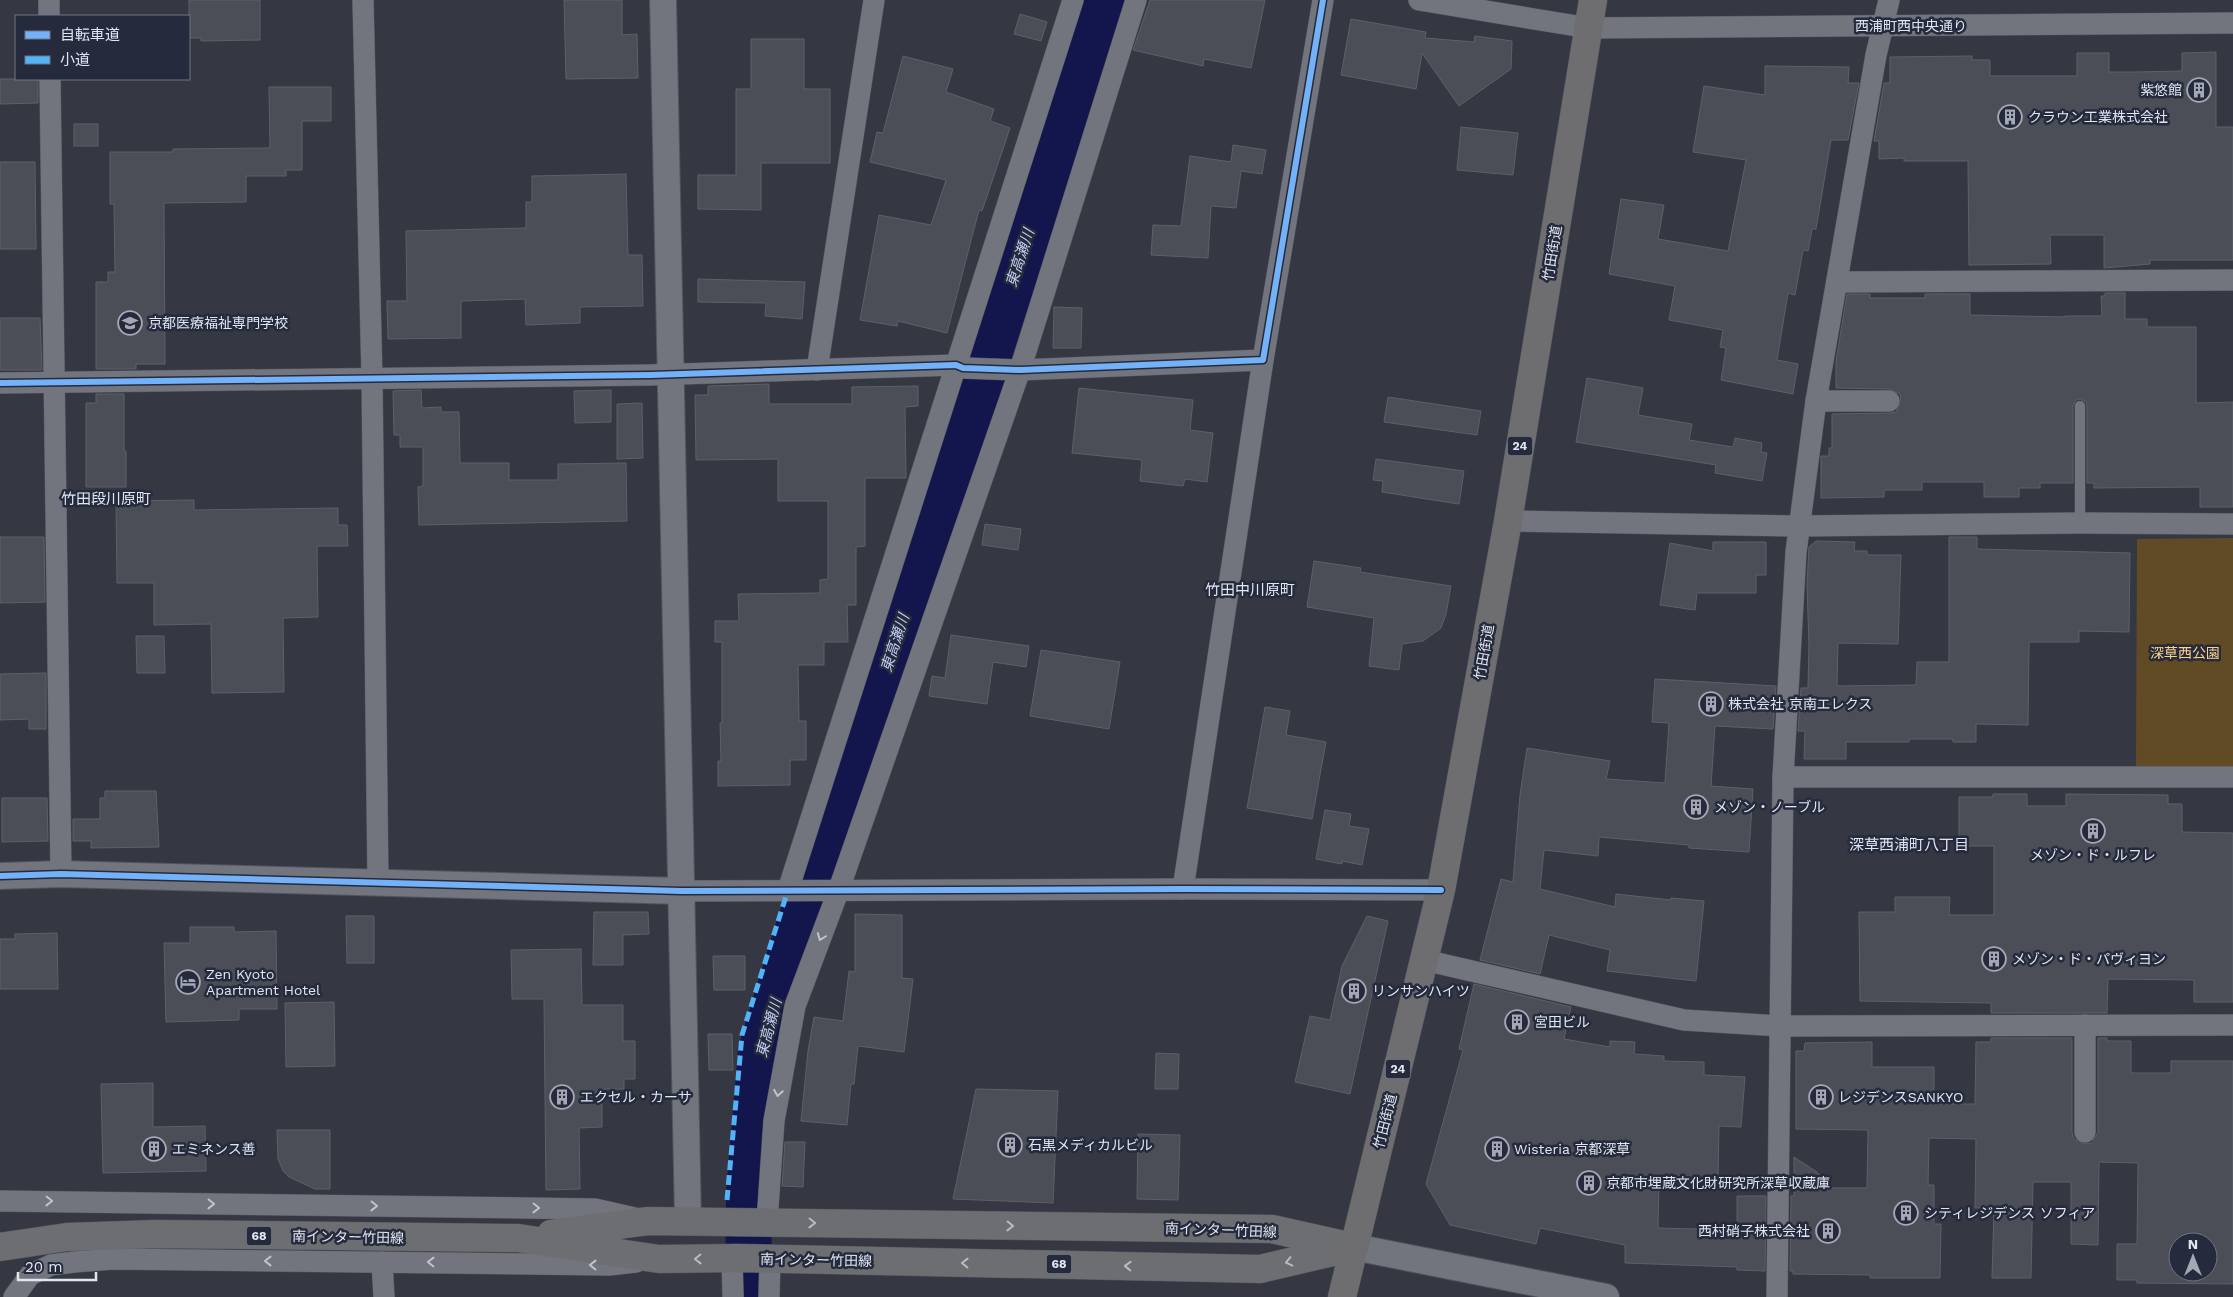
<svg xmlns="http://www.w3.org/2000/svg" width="2233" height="1297" font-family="'Work Sans','Noto Sans JP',sans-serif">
	<rect width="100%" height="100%" fill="#353842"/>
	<polygon fill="#614b25" points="2233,538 2233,768 2136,767 2137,539"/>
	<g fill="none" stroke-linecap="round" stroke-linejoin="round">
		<polyline stroke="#12164c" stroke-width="46" points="748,1297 749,1192 761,1051 799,926 894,646 1104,0"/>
	</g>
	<g fill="#4b4e56" stroke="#5e6069" fill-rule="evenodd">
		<polygon points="189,0 260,0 260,40 201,41 201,38 189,38"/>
		<polygon points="564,0 622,0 622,35 637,34 638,78 566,79"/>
		<polygon points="1150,0 1265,0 1251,68 1204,59 1203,66 1133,50"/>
		<polygon points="1020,14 1047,22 1041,41 1014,34"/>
		<polygon points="1351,19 1426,32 1425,38 1474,42 1475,36 1512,41 1511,69 1459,106 1422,53 1416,89 1341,75"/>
		<polygon points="751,39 804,39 804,89 830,89 830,163 761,163 761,210 698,209 698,175 736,175 736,89 751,89"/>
		<polygon points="2216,52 2216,127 2233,127 2233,260 2150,260 2150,264 2104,268 2104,235 2050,235 2051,264 1969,265 1968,161 1904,161 1904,158 1879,159 1879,141 1874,141 1884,83 1890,83 1890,57 1972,56 1972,60 1990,60 1990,76 2077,76 2077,53 2109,53 2109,72 2135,72 2182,71 2182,53"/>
		<polygon points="903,56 953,69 946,92 994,109 990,121 1010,128 982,211 979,210 947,333 898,321 897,326 860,320 879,215 931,225 946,180 870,162 877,132 883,133"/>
		<polygon points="1765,66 1849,67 1848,83 1859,83 1848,140 1831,140 1816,229 1812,229 1808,251 1803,250 1795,295 1788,293 1777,360 1798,364 1793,394 1721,380 1726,348 1720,347 1723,330 1669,320 1675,286 1609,274 1621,199 1664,205 1658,239 1728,251 1746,160 1693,152 1704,86 1765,95"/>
		<polygon points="0,79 38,79 38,103 0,104"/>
		<polygon points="269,87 331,87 331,121 302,121 302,170 286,170 286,176 246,176 246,202 164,203 165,364 136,364 136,369 96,369 96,282 108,282 108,272 115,272 114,204 110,204 110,152 173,152 173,149 270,148"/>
		<rect x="74" y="124" width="24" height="22"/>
		<polygon points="1461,127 1518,133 1513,175 1457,170"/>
		<polygon points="1233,145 1266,150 1262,174 1241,171 1236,208 1211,206 1208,258 1151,255 1153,225 1181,226 1190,156 1231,162"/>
		<polygon points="0,162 35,162 36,249 0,249"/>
		<polygon points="626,174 628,255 642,255 643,306 580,307 580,323 526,325 525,299 461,301 461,338 388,339 387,301 407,301 406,231 526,228 526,202 532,202 532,176"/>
		<polygon points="698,279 805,282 802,319 765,316 766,303 698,302"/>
		<polygon points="2105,293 2125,293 2125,319 2147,319 2147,327 2196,327 2196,403 2233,402 2233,507 2200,507 2200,487 2094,488 2094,483 2087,483 2087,406 2086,402 2080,399 2076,400 2073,406 2073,483 2040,483 2040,488 2019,488 2019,497 1984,497 1984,482 1922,482 1922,490 1884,490 1884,497 1821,498 1821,456 1829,456 1829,448 1832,448 1832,414 1889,413 1896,412 1901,401 1900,394 1889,389 1836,388 1836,361 1847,294 1870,294 1870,298 1925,298 1925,294 1970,294 1970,315 2065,317 2065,316 2102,316 2101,296 2105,296"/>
		<polygon points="1054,307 1082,308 1081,348 1053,348"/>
		<polygon points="0,318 40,318 42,370 0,370"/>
		<polygon points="1587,378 1643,388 1638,415 1692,424 1689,440 1733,447 1735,438 1762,443 1761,452 1767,453 1762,481 1715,473 1716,465 1576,442"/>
		<polygon points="769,384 769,404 852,404 852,387 918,386 918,406 905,407 906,478 865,478 865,546 856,547 856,605 847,605 848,642 824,642 824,665 798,665 799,721 806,721 806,760 790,760 790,785 718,786 718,761 721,761 720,723 722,723 722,642 715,642 715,621 739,621 738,594 820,593 820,580 828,579 828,501 778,501 778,459 696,460 695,395 708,395 708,386"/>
		<polygon points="1079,388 1193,400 1190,430 1213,433 1207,482 1185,479 1183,486 1140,481 1142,460 1072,453"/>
		<polygon points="421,390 422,408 441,407 441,412 459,412 460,463 509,463 509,480 558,480 558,464 626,463 627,521 419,525 418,487 423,486 423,447 400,447 400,435 394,435 393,391"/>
		<polygon points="611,390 611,422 575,423 574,391"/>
		<polygon points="96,394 124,394 124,451 126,451 126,487 86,487 86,403 96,403"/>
		<polygon points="1388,397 1481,411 1477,435 1384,422"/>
		<polygon points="642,403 643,458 617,459 617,404"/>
		<polygon points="1376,459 1464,471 1459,504 1382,492 1383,481 1373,480"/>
		<polygon points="194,500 194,510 338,508 338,525 347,525 348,546 317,546 318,617 283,618 284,692 212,693 211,624 154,625 154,583 117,583 116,501"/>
		<polygon points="985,524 1021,529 1018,550 982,545"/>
		<polygon points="0,537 44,537 45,602 0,603"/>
		<polygon points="1949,537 1977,537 1977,549 2130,553 2129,632 2079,631 2079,642 2029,642 2028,725 1976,724 1976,742 1953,742 1953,739 1909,739 1909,742 1846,742 1846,759 1804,759 1805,731 1798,731 1801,688 1808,688 1809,645 1807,585 1809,547 1816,541 1855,542 1854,551 1867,551 1867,555 1901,555 1898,644 1838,643 1837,686 1916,685 1917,662 1949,662"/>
		<polygon points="1713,542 1766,542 1766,575 1756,575 1756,593 1697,593 1695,610 1660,605 1670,543 1713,551"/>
		<polygon points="1314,561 1361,568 1360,572 1451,586 1446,614 1441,628 1423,641 1402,644 1399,670 1369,666 1374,618 1307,607"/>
		<polygon points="951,635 1029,646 1026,667 993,662 987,704 929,696 932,676 945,678"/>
		<polygon points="136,636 164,636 165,673 137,673"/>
		<polygon points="1041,650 1120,662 1109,729 1030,716"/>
		<polygon points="46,673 46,729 29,729 29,719 0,720 0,674"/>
		<polygon points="1655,679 1776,686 1773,729 1715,726 1711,786 1753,789 1749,852 1689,848 1689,845 1599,837 1598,856 1544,850 1540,889 1615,907 1616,894 1671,900 1671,898 1704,901 1696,981 1607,971 1610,950 1549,935 1540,974 1480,960 1501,879 1513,882 1520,795 1527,748 1610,761 1606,779 1665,783 1669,723 1652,722"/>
		<polygon points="1265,707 1290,711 1286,735 1326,742 1312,819 1247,808"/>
		<polygon points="105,791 156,791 159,847 91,848 91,841 73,841 73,819 100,819 100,798 105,798"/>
		<polygon points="1993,794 2027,794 2027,806 2066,806 2066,794 2168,795 2168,804 2182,804 2182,832 2233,833 2233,1002 2194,1002 2194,980 2108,979 2107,1013 1991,1013 1991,1003 1860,1001 1859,912 1895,912 1895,897 1950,897 1949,915 1994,915 1994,846 1959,846 1959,797 1993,797"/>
		<polygon points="2,798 47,798 48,841 2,842"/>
		<polygon points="1325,810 1351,814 1349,826 1369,829 1362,865 1342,861 1342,864 1316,859"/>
		<polygon points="594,912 648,912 649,934 623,935 623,965 593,965"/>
		<polygon points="855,914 902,915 902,978 913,979 904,1052 858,1046 854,1084 851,1084 847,1125 801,1121 808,1051 814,1017 843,1021 849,971 855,972"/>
		<polygon points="346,916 374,916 374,963 347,963"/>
		<polygon points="1367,916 1388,921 1350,1094 1295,1082 1310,1016 1330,1020 1342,966"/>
		<polygon points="190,927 234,927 234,932 276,931 277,1009 239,1009 239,1020 166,1022 164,943 190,943"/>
		<polygon points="57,933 58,989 0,989 0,939 15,939 15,934"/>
		<polygon points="581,949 582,1005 623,1005 623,1041 635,1041 635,1079 624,1079 624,1089 602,1089 602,1127 579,1128 580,1189 546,1190 544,999 512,999 511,950"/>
		<polygon points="713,956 745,956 745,990 714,990"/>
		<polygon points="1474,984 1571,1007 1564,1039 1610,1047 1610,1041 1635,1042 1634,1054 1664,1056 1664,1061 1704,1062 1704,1075 1745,1077 1741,1127 1719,1126 1718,1178 1659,1177 1658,1228 1737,1230 1737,1196 1766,1196 1765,1271 1737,1270 1737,1267 1625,1263 1625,1245 1540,1228 1536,1244 1450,1225 1426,1184 1463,1050 1459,1049"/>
		<polygon points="334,1002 335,1066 286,1067 285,1003"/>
		<polygon points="708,1034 732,1034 733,1070 709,1070"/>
		<path d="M1991,1038H2072V1132L2074,1139L2085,1144L2092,1143L2098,1132V1038H2107V1041H2131V1073H2171V1061H2233V1284L2137,1283V1280H2117V1244H2137L2138,1163L2099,1162L2098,1245L2071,1244V1182H2033L2031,1278H1992L1994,1208H1975L1976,1139L1929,1138L1928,1185H1934V1224H1941L1940,1278H1870V1275L1793,1274V1271H1790L1791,1196H1794V1157L1817,1172L1830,1188H1867L1868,1130L1796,1129V1051H1804L1805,1043L1872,1042V1067H1934V1104H1975L1976,1042H1991ZM2178,1242H2208V1272H2178Z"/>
		<polygon points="1156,1053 1179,1054 1178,1089 1155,1089"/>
		<polygon points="153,1083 153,1127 205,1126 206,1171 103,1173 101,1084"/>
		<polygon points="976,1089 1058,1091 1053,1203 953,1199"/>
		<polygon points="277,1130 330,1130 330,1189 315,1189 289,1177 283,1171 278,1159"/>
		<polygon points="1138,1134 1180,1135 1178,1200 1137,1199"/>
		<polygon points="785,1142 805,1142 803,1187 782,1186"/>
	</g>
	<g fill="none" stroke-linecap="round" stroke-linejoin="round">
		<g stroke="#51545d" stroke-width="11">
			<polyline id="service" points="2080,406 2080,523"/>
		</g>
		<g stroke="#51545d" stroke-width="22">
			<g id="minor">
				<polyline points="49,0 49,16"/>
				<polyline points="363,0 372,379 378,882"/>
				<polyline points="1419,0 1589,28 2233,23"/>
				<polyline points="50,79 61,874"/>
				<polyline points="1837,282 2233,280"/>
				<polyline points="817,370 874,0"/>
				<polyline points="0,383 651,375 956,365 963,368 1020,370 1263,360 1323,0"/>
				<polyline points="1816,401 1889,401"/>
				<polyline points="1508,521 1799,526 2080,523 2233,524"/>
				<polyline points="1783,777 2233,777"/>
				<polyline points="1183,889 1263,360"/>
				<polyline points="788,890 1073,0"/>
				<polyline points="681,891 1183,889 1441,890"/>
				<polyline points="1424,960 1684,1020 1781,1026 2233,1025"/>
				<polyline points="2085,1025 2085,1132"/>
				<polyline points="0,1201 595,1209 639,1219"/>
				<polyline points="767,1222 774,1121 795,1006 838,892 1020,370 1136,0"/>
				<polyline points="732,1258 733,1297"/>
				<polyline points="382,1262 384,1297"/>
				<polyline points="14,1297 30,1275 51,1265 74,1262 114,1259 609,1265 636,1262"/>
				<polyline points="769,1297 770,1259"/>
				<polyline points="1777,1297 1783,777 1796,552 1816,401 1876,55 1889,0"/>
			</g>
		</g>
		<g stroke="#51545d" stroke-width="28">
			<g id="tertiary">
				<polyline points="663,0 688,1221"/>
				<polyline points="0,876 61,874 681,891"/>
				<polyline points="1354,1247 1606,1297"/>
			</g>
		</g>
		<g stroke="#51545d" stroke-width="29">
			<g id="primary">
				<polyline points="551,1234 648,1221 1272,1229 1348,1246"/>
				<polyline points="0,1247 67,1237 156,1234 518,1238 659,1259 737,1258 1260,1269 1354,1247"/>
			</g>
		</g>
		<g stroke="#51545d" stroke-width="29">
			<polyline id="trunk" points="1342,1297 1441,890 1508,521 1593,0"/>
		</g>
		<use href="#service" stroke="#72747e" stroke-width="10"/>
		<use href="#minor" stroke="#72747e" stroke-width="21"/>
		<use href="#tertiary" stroke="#72747e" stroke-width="26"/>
		<use href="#primary" stroke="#6c6e71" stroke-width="28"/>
		<use href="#trunk" stroke="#6e6e70" stroke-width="28"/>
		<polyline stroke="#52b3f8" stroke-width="5" stroke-dasharray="10 5" stroke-linecap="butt" points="727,1200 742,1035 788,890"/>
		<g stroke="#252b3d" stroke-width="9">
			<g id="cycleway">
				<polyline points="0,383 651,375 956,365 963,368 1020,370 1263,360 1323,0"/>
				<polyline points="0,876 61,874 681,891 1183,889 1441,890"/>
			</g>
		</g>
		<use href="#cycleway" stroke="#73b2f8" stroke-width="6"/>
	</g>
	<defs><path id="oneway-chevron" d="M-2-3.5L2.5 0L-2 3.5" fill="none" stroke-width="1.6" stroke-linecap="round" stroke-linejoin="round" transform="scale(1.25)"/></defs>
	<g stroke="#c0c3ce">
		<use href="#oneway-chevron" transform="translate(821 937) rotate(111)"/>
		<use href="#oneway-chevron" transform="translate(778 1093) rotate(99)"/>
		<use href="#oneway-chevron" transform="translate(49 1201) rotate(1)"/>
		<use href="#oneway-chevron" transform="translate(211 1204) rotate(1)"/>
		<use href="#oneway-chevron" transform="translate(374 1206) rotate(1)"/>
		<use href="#oneway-chevron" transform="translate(536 1208) rotate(1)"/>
		<use href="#oneway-chevron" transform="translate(268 1261) rotate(180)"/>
		<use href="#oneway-chevron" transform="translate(431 1262) rotate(-179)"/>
		<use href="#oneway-chevron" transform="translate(593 1265) rotate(-179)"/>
	</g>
	<g stroke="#b8bbc4">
		<use href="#oneway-chevron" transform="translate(812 1223) rotate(1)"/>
		<use href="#oneway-chevron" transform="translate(1010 1226) rotate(1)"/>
		<use href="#oneway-chevron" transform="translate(698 1259) rotate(179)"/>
		<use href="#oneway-chevron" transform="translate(1289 1262) rotate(167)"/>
		<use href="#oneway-chevron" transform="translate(965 1263) rotate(-179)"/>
		<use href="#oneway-chevron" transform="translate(1128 1266) rotate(-178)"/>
	</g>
	<defs>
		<g id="building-ring" transform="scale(1.25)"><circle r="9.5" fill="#252b3d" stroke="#a5a8b4" stroke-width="1.5"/><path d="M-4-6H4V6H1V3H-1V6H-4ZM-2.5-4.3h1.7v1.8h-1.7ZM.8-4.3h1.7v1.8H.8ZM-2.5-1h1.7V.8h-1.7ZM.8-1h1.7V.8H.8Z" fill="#a5a8b4"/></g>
		<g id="university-ring" transform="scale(1.25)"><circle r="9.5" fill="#252b3d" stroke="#a5a8b4" stroke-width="1.5"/><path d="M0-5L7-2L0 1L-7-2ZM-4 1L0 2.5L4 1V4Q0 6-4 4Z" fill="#a5a8b4"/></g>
		<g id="hotel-ring" transform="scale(1.25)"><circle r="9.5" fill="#252b3d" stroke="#a5a8b4" stroke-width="1.5"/><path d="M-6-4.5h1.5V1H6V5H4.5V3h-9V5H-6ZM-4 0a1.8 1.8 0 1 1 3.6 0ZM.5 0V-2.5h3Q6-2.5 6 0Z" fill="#a5a8b4"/></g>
	</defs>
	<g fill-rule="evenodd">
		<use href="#building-ring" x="2199" y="90"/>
		<use href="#building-ring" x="2010" y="117"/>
		<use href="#university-ring" x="130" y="323"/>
		<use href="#building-ring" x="1711" y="704"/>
		<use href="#building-ring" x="1696" y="807"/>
		<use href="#building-ring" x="2093" y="831"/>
		<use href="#building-ring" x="1994" y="959"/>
		<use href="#hotel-ring" x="188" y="982"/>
		<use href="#building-ring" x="1354" y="991"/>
		<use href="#building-ring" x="1517" y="1022"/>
		<use href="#building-ring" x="562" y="1097"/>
		<use href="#building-ring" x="1821" y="1097"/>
		<use href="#building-ring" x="1010" y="1145"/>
		<use href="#building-ring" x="154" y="1149"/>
		<use href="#building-ring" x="1497" y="1149"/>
		<use href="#building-ring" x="1589" y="1183"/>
		<use href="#building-ring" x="1906" y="1213"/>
		<use href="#building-ring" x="1828" y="1231"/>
	</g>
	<g text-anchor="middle" stroke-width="5" stroke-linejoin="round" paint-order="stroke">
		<g fill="#252b3d" stroke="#a9adbb" stroke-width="1">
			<rect x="1507.5" y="436.5" width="25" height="19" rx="4"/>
			<rect x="1385.5" y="1059.5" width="25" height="19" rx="4"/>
			<rect x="246.5" y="1226.5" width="25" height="19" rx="4"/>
			<rect x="1046.5" y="1254.5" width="25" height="19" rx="4"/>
		</g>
		<g font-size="12" font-weight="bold" fill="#e1e5f1">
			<text x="1520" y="450">24</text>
			<text x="1398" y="1073">24</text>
			<text x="259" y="1240">68</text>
			<text x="1059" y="1268">68</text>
		</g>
		<g font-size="14" fill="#e1e5f1" stroke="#252b3d">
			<text x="1911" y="31">西浦町西中央通り</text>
			<text transform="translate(1552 253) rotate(-81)" y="5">竹田街道</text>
			<text transform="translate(1484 652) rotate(-80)" y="5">竹田街道</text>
			<text transform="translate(1385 1121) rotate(-76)" y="5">竹田街道</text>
			<text transform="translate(1221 1230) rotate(2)" y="5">南インター竹田線</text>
			<text transform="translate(348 1237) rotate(1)" y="5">南インター竹田線</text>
			<text transform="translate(816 1260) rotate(1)" y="5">南インター竹田線</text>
		</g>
		<g font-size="14" fill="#e1e5f1" stroke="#252b3d" text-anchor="start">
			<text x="2182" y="95" text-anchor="end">紫悠館</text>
			<text x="2028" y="122">クラウン工業株式会社</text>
			<text x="148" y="328">京都医療福祉専門学校</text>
			<text x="1728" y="709">株式会社 京南エレクス</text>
			<text x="1714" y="812">メゾン・ノーブル</text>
			<text x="2093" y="860" text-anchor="middle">メゾン・ド・ルフレ</text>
			<text x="2012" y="964">メゾン・ド・パヴィヨン</text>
			<text x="206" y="979">Zen Kyoto<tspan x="206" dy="16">Apartment Hotel</tspan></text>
			<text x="1372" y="996">リンサンハイツ</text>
			<text x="1534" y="1027">宮田ビル</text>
			<text x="580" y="1102">エクセル・カーサ</text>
			<text x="1838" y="1102">レジデンスSANKYO</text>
			<text x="1028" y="1150">石黒メディカルビル</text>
			<text x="172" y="1154">エミネンス善</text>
			<text x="1514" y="1154">Wisteria 京都深草</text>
			<text x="1606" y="1188">京都市埋蔵文化財研究所深草収蔵庫</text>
			<text x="1924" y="1218">シティレジデンス ソフィア</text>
			<text x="1810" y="1236" text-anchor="end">西村硝子株式会社</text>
		</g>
		<g font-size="14" fill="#ffd185" stroke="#252b3d">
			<text x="2185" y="658">深草西公園</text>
		</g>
		<g font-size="15" font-style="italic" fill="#c2cdf3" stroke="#252b3d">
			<text transform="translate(1020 258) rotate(-72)" y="5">東高瀬川</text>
			<text transform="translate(895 643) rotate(-72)" y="5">東高瀬川</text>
			<text transform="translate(769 1028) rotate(-75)" y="5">東高瀬川</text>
		</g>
		<g font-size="15" fill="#e1e5f1" stroke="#252b3d">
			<text x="106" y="504">竹田段川原町</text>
			<text x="1250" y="595">竹田中川原町</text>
			<text x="1909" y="850">深草西浦町八丁目</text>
		</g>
	</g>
	<rect x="15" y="15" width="175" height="65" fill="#252b3d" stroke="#707585"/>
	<rect x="25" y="31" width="25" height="8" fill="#73b2f8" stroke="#707585"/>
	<text x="60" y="40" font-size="15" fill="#e1e5f1">自転車道</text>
	<rect x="25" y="56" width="25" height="8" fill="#52b3f8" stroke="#707585"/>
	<text x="60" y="65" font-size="15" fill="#e1e5f1">小道</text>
	<g transform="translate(2193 1257)"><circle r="24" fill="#252b3d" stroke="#707585"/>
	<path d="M0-4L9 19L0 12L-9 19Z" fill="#a5a8b4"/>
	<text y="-8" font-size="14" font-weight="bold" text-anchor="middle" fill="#e1e5f1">N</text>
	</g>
	<path d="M18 1272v8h78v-8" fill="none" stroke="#e1e5f1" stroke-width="2.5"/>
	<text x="25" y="1272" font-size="15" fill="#e1e5f1" stroke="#252b3d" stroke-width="4" paint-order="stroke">20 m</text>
</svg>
